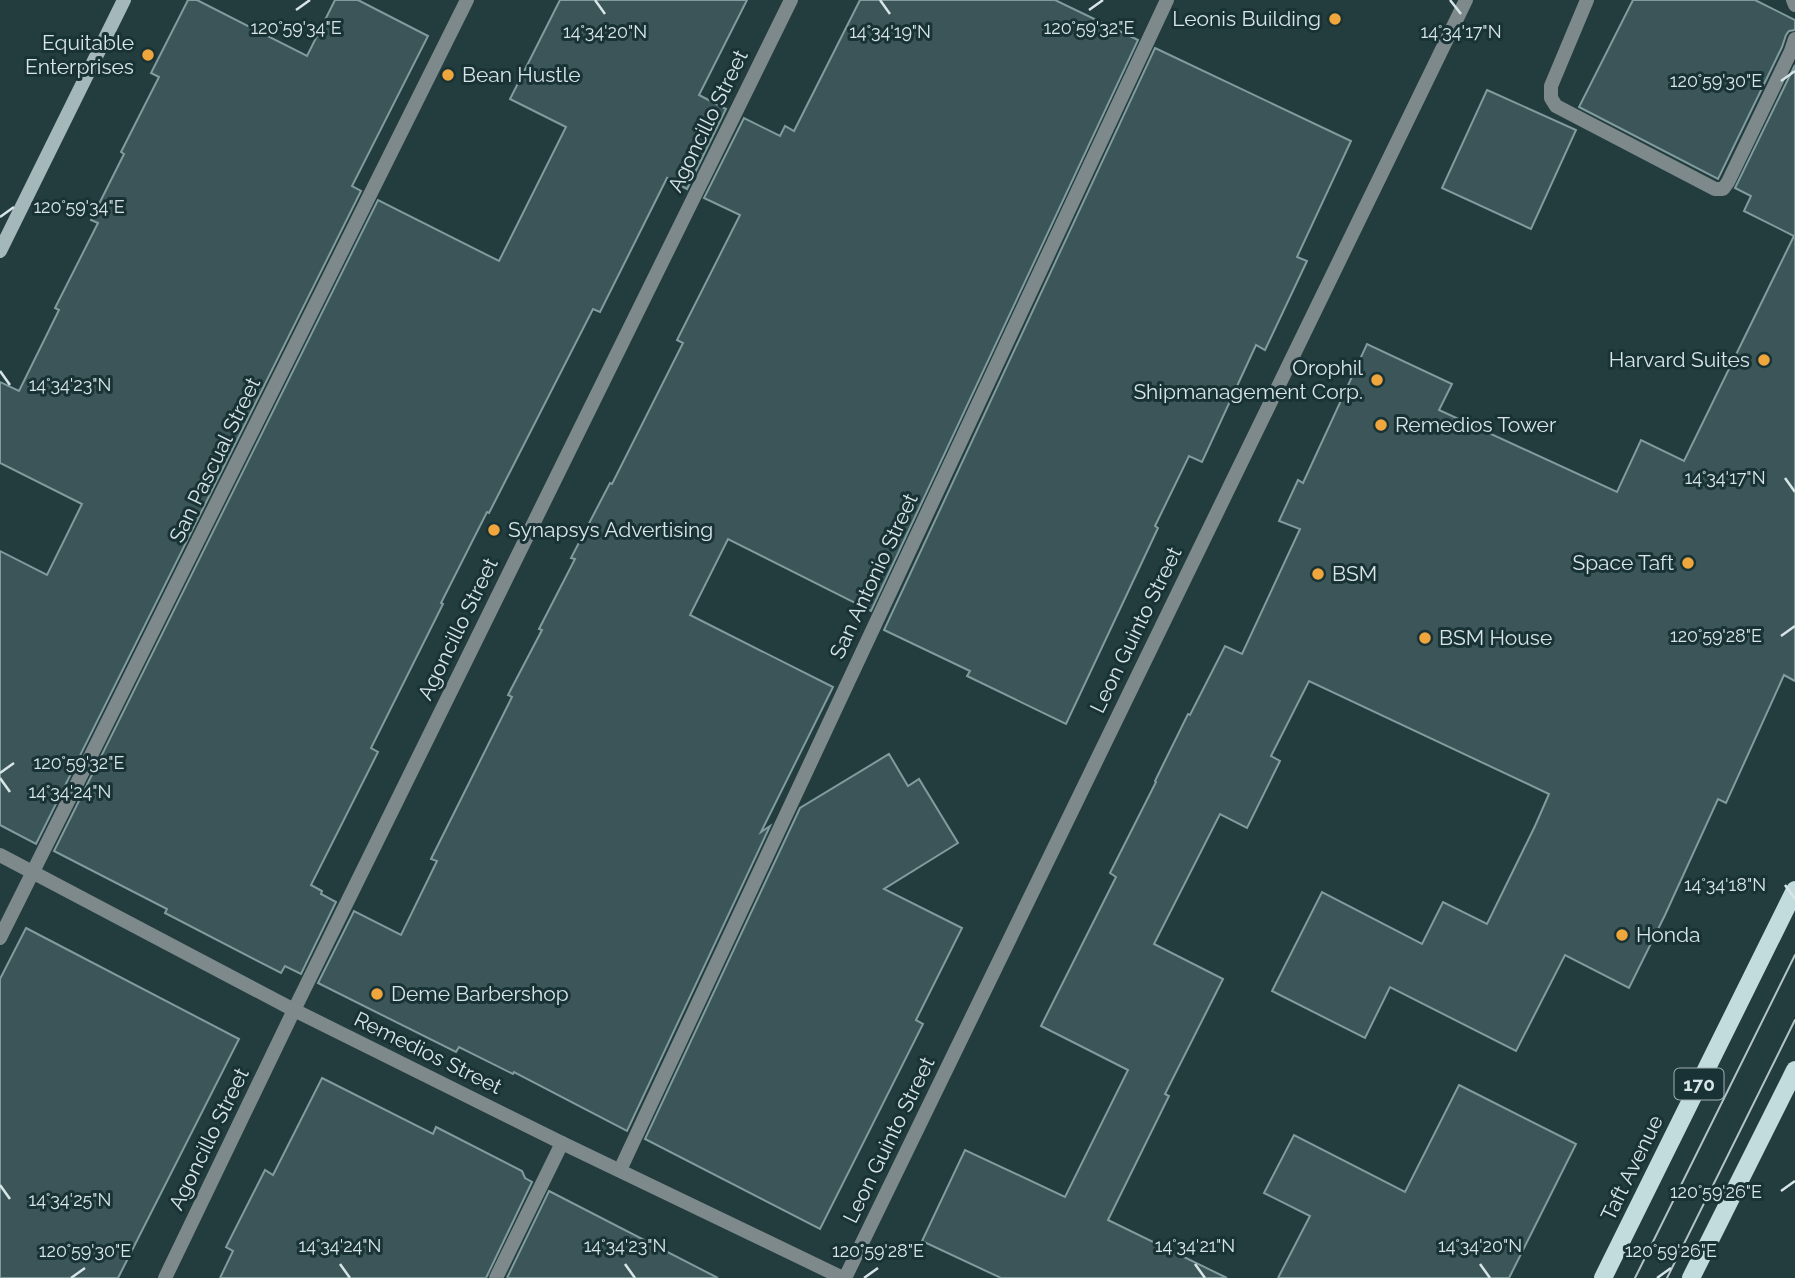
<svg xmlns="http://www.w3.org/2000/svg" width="1795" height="1278" font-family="Raleway,sans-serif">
	<rect width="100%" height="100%" fill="#233d3f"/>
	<g fill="#3b5558" stroke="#809c9f" stroke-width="2">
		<polygon points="188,0 197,0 307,56 335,0 358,0 428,36 352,186 361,191 36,844 0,825 0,551 47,575 82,504 0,463 0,382 19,391 59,310 55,308 98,223 91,220 124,154 121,152 159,77 151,73"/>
		<polygon points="560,0 747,0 699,95 726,109 687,189 667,178 600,312 593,309 489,513 487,512 441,603 443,604 371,748 378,752 311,885 322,891 321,894 336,902 301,974 285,966 281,973 165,913 167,909 54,851 378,200 499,261 566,127 510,99"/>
		<polygon points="860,0 1055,0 1138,40 871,611 728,539 690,615 833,687 761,832 770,826 627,1131 514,1072 513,1074 459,1047 456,1052 318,983 354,911 401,935 437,861 431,859 512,697 508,695 542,630 539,629 575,559 571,558 610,483 612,484 683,343 677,340 740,215 704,198 744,118 780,136 785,126 794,131"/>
		<polygon points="1633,0 1755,0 1795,20 1795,30 1789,31 1786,35 1782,47 1718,179 1579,107"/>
		<polygon points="1155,48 1351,141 1297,257 1307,261 1265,350 1256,345 1202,462 1189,456 1155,526 1158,528 1066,724 967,676 970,671 884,630"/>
		<polygon points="1795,65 1795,681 1784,675 1726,803 1718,799 1665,915 1629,988 1565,955 1516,1051 1390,987 1365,1038 1272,991 1322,892 1422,944 1443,902 1487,924 1535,826 1549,794 1309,681 1271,756 1280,761 1247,828 1220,814 1154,944 1223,979 1165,1094 1169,1096 1108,1220 1227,1278 1001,1278 922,1241 965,1150 1065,1197 1128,1070 1041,1026 1116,877 1110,873 1156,782 1155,781 1188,714 1190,715 1225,646 1242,654 1300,529 1279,521 1298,480 1303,483 1367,344 1452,384 1439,410 1617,492 1641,440 1684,461 1794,236 1744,211 1751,196 1735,188"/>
		<polygon points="1487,90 1576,130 1531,229 1442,188"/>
		<polygon points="889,754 908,786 919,779 958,843 884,889 962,928 916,1020 923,1024 820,1229 645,1139 800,808"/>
		<polygon points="26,928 239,1039 118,1278 0,1278 0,979"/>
		<polygon points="322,1078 433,1134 436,1127 522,1171 525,1178 532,1182 486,1278 220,1278 233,1251 226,1247 265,1170 273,1175"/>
		<polygon points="1459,1085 1576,1144 1509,1278 1278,1278 1310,1216 1264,1193 1294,1135 1405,1192"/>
		<polygon points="549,1191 718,1278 507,1278"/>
	</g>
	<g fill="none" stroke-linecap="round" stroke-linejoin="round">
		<g stroke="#7d898b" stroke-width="14">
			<polyline points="1587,0 1551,86 1551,98 1556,106 1715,189 1723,189 1728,182 1791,51 1795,39"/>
			<polyline points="1793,0 1795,5"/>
		</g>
		<g stroke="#7d898b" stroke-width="14">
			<polyline points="0,938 467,0"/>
			<polyline points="620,1170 1167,0"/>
			<polyline points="165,1278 294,1010 791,0"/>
			<polyline points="496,1278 562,1143"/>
		</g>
		<g stroke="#7d898b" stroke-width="14">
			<polyline points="0,855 294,1010 562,1143 843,1278"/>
			<polyline points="845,1278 1466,0"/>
		</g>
		<polyline stroke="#a4b7b9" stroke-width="14" points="0,251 124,0"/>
		<g stroke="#c2dbdd" stroke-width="18">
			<polyline points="1603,1278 1795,890"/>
			<polyline points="1691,1278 1795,1070"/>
		</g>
		<g stroke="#b3c4c6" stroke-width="2">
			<polyline points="1635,1278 1795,955"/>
			<polyline points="1667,1278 1795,1020"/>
		</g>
	</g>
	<path fill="none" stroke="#d7e5e7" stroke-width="2.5" d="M595,0L605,14M880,0L890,14M1450,0L1461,14M296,10L310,0M1089,10L1103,0M1781,81L1795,71M0,217L14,207M0,371L10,385M1785,478L1795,492M1781,636L1795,626M0,773L14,763M0,778L10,792M1785,885L1795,899M0,1185L10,1199M1781,1191L1795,1181M340,1264L350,1278M625,1264L635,1278M1195,1264L1205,1278M1480,1264L1490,1278M71,1278L85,1268M864,1278L878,1268M1657,1278L1671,1268"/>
	<g fill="#efa73d" stroke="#193235" stroke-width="2.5">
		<circle cx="1335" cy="19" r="7"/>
		<circle cx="148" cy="55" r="7"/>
		<circle cx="448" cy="75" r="7"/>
		<circle cx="1764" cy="360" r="7"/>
		<circle cx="1377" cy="380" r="7"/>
		<circle cx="1381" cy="425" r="7"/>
		<circle cx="494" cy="530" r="7"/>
		<circle cx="1688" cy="563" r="7"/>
		<circle cx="1318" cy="574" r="7"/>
		<circle cx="1425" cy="638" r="7"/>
		<circle cx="1622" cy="935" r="7"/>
		<circle cx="377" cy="994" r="7"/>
	</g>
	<g text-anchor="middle" stroke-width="6" stroke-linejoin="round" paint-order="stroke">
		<rect fill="#193235" stroke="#9eafb2" stroke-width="2" x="1674.5" y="1068.5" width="49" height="31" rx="5"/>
		<g font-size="19" font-weight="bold" fill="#d7e5e7">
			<text x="1699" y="1091">170</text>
		</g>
		<g font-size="21" fill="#d7e5e7" stroke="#193235" text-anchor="start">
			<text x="1321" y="26" text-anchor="end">Leonis Building</text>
			<text x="134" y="50" text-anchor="end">Equitable<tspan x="134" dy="24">Enterprises</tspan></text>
			<text x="462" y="82">Bean Hustle</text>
			<text x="1750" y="367" text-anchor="end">Harvard Suites</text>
			<text x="1363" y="375" text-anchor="end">Orophil<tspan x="1363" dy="24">Shipmanagement Corp.</tspan></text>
			<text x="1395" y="432">Remedios Tower</text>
			<text x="508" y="537">Synapsys Advertising</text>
			<text x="1674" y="570" text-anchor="end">Space Taft</text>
			<text x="1332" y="581">BSM</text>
			<text x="1439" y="645">BSM House</text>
			<text x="1636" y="942">Honda</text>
			<text x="391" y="1001">Deme Barbershop</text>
		</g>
		<g font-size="21" fill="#d7e5e7" stroke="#193235">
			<text transform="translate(708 121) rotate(-64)" y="7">Agoncillo Street</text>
			<text transform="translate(215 460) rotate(-64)" y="7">San Pascual Street</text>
			<text transform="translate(874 576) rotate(-65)" y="7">San Antonio Street</text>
			<text transform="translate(458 629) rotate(-64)" y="7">Agoncillo Street</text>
			<text transform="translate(1136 630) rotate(-64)" y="7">Leon Guinto Street</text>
			<text transform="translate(428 1053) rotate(26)" y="7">Remedios Street</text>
			<text transform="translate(209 1139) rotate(-64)" y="7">Agoncillo Street</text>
			<text transform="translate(889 1140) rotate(-64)" y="7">Leon Guinto Street</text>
			<text transform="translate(1632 1168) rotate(-64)" y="7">Taft Avenue</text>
		</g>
	</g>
	<g font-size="18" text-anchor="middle" fill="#d7e5e7" stroke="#193235" stroke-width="6" stroke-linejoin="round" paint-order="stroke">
		<text x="296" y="34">120°59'34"E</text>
		<text x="1089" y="34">120°59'32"E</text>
		<text x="890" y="38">14°34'19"N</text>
		<text x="605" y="38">14°34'20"N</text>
		<text x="1461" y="38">14°34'17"N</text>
		<text x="1716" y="87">120°59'30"E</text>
		<text x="79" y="213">120°59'34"E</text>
		<text x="70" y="391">14°34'23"N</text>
		<text x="1725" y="484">14°34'17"N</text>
		<text x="1716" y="642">120°59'28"E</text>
		<text x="79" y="769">120°59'32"E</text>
		<text x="70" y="798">14°34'24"N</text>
		<text x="1725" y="891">14°34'18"N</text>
		<text x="1716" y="1198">120°59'26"E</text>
		<text x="70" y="1206">14°34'25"N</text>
		<text x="340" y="1252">14°34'24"N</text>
		<text x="625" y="1252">14°34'23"N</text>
		<text x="1195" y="1252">14°34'21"N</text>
		<text x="1480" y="1252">14°34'20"N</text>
		<text x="85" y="1257">120°59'30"E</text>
		<text x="878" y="1257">120°59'28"E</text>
		<text x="1671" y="1257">120°59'26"E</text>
	</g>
</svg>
